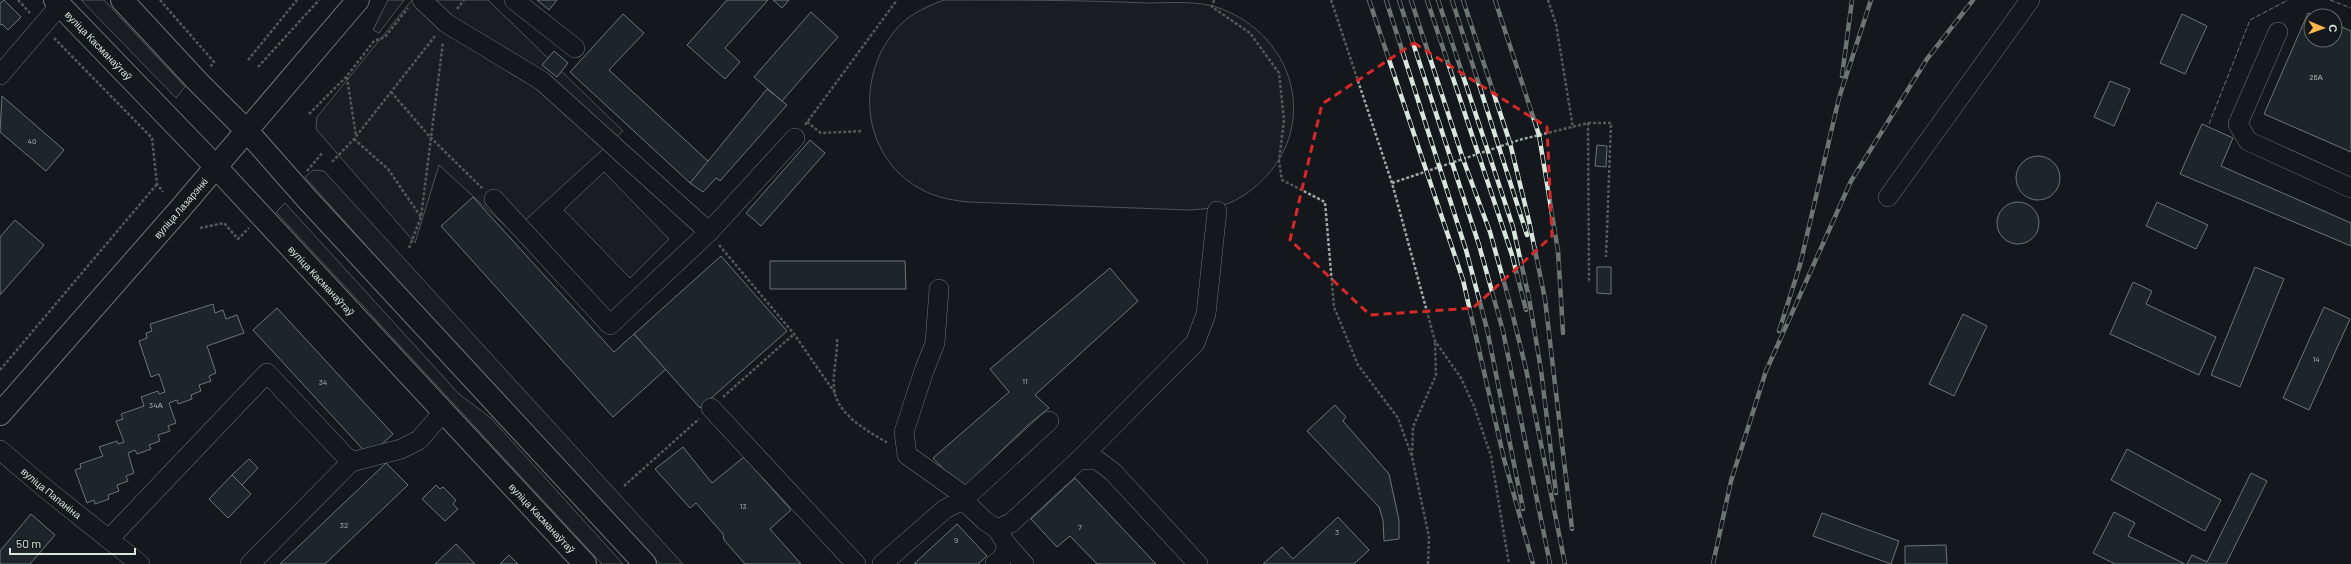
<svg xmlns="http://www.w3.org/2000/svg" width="2351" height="564" font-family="Barlow,sans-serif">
	<rect width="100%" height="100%" fill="#14181c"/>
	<g fill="#202428" stroke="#939e99">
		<polygon points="81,0 104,0 185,87 176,98"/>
		<polygon points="388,0 404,0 379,33 373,30"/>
		<polygon points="412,0 488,0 623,131 512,232 439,165 415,243 316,129 317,117"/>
		<path d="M944,0C1012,0 1079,0 1147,3C1170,3 1200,0 1222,9C1307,43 1320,148 1241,197C1226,207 1207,209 1189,210L968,202C950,200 934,197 919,188C859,154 855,72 900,25C912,13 928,6 944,0Z"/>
		<polygon points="313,170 324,171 683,564 660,564 402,286 305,177"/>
		<polygon points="604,172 669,239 630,278 564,210"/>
		<polygon points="285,203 459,394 491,418 623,564 602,564 276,212"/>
	</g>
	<g fill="#2c363c" stroke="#d8e6dc">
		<polygon points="4,0 21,17 8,30 2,24 0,25 0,3"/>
		<polygon points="537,0 557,0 549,10"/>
		<polygon points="727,0 768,0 725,48 740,62 725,79 687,45"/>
		<polygon points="773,0 789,0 782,8"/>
		<polygon points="811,12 838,37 782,101 754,77"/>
		<polygon points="2308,13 2316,16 2311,16 2311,40 2335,40 2335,24 2351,31 2351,152 2264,114"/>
		<polygon points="623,14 644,33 609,70 709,162 690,183 570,72"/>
		<polygon points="2182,14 2207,26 2185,74 2160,63"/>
		<polygon points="554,51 568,63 557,77 542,65"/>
		<polygon points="2110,81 2130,89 2114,126 2094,117"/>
		<polygon points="767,89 787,105 720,181 716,178 703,192 690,183"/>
		<polygon points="2,96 64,150 46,171 0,132"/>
		<polygon points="2202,124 2233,138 2221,166 2351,223 2351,246 2180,174"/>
		<polygon points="810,140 825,153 761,226 746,213"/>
		<polygon points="1597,145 1607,146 1606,167 1595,166"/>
		<circle cx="2038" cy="178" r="22"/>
		<polygon points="473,197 614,352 634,334 666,369 613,417 441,226"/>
		<circle cx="2018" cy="223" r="21"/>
		<polygon points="2157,202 2208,225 2196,249 2146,226"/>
		<polygon points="15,220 44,245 0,295 0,237"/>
		<polygon points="721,256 787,331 700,408 634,334"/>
		<polygon points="770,261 905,261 906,289 770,289"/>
		<polygon points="1597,267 1611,267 1611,294 1597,293"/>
		<polygon points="2255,267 2284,279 2240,387 2211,375"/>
		<polygon points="1110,268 1138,301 1035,395 1049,408 1028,425 962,489 933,458 1009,392 990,369"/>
		<polygon points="2133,282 2152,291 2146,304 2216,337 2199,375 2110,334"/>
		<polygon points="213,304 215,313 223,310 226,319 237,315 244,333 207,346 216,373 209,376 211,381 199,385 201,391 191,395 192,399 178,404 177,400 169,403 176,423 168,426 170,431 158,435 160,441 149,445 151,449 137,454 135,450 128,453 134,473 126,476 128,481 117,485 119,491 108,495 109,499 95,504 94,500 87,503 75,470 81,468 80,464 103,456 99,447 117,441 118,444 124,442 116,421 123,419 121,414 144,406 141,397 158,391 159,394 165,392 159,374 151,377 139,341 147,338 146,333 152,331 150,324"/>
		<polygon points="2324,307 2350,319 2309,410 2283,398"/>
		<polygon points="277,308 393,434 369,456 253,330"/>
		<polygon points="1963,314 1987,326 1954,396 1929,384"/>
		<polygon points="1335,405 1346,417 1343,421 1389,474 1399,520 1399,539 1384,541 1383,520 1379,507 1307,431"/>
		<polygon points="683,447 712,483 744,457 791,510 770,529 801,564 745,564 724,540 723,534 696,503 690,508 655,469"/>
		<polygon points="2127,449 2221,500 2205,531 2111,480"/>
		<polygon points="249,459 258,468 242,485 232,475"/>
		<polygon points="386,463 408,485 325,564 280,564"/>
		<polygon points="2251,473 2267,481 2226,564 2187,564 2192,555 2207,562"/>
		<polygon points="232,475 251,494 228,518 209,499"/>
		<polygon points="1075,478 1156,564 1097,564 1070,536 1057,547 1031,519"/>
		<polygon points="436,485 440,489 443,487 456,500 453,504 458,509 445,521 422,499"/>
		<polygon points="2114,512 2135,523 2128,536 2185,564 2115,564 2093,553"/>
		<polygon points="1822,513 1899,541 1891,564 1813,536"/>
		<polygon points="31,514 55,535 30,564 0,564 0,551"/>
		<polygon points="1338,517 1369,550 1354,564 1263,564 1282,547 1293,559"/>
		<polygon points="957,524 987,556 978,564 914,564"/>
		<polygon points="456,544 475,564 435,564"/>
		<polygon points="1946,545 1947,564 1905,564 1905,546"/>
		<polygon points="509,555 518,564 500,564"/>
	</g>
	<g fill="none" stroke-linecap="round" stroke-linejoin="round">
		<g stroke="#d8e6dc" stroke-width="20">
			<g id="minor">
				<polyline points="422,0 446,23 542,81 709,232"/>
				<polyline points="514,0 575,48"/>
				<polyline points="2278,32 2238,124 2248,141 2351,188"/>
				<polyline points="0,75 60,5"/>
				<polyline points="1888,197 2030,0"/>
				<polyline points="494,199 610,325 709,232 795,138"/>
				<polyline points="939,289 935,343 924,371 904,432 907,455 966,497"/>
				<polyline points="711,408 856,564"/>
				<path id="s1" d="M0,450L47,490L140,564"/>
				<polyline points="1079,460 1195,343 1206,314 1217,211"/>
				<polyline points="351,462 401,449 419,440 444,411"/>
				<polyline points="963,500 985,521 997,529 1011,523 1079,460 1097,460 1113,472 1198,564"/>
				<polyline points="997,529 1007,545 1024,564"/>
				<polyline points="109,539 267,373 351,462 250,564"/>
				<polyline points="882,564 945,509 963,500 1049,421"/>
				<polyline points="995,564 1003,557 1007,545"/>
			</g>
		</g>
		<g stroke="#d8e6dc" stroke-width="24">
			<g id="major">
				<path id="s2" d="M55,0L216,167L585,564"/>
				<polyline points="122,0 198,82 247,131 307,199 645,564"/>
				<path id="s3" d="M0,414L180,209L358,0"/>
			</g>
		</g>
		<g stroke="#9da8a2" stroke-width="2.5" stroke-dasharray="3 2" stroke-linecap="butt">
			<polyline points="18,0 30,13"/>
			<polyline points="160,0 214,62 210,67"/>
			<polyline points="1214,0 1212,7 1250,33 1279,73 1284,120 1279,161 1282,180 1325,202 1334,307 1358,365 1398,418 1412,457"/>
			<polyline points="1331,0 1392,183 1435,341 1461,378 1474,406 1491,456 1509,564"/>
			<polyline points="1548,0 1556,24 1573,128"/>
			<polyline points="457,9 464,0"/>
			<polyline points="54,38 152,138 157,184 163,192"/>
			<polyline points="248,60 297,0"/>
			<polyline points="258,67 319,0"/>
			<polyline points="347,77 356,136"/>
			<polyline points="391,92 431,138 482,188"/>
			<polyline points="309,114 347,76 374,41 385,37 408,8"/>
			<polyline points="807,122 821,133 863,131"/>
			<polyline points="1588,123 1611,123 1606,257"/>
			<polyline points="805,125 897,0"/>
			<polyline points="354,139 388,169 421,217"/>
			<polyline points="332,162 354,139 435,36"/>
			<polyline points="307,171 323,152"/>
			<polyline points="1392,183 1519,140 1588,123 1589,283"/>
			<polyline points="200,228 224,223 238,239 249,228"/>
			<polyline points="719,245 794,334 835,393"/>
			<polyline points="409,248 421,217 443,42"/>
			<path d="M837,339C838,356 831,377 835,394C841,417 869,432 888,443"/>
			<polyline points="0,370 157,184"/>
			<polyline points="723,397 794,334"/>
			<polyline points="624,486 699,419"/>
			<polyline points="1428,564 1429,537 1412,457 1413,427 1436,375 1435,342"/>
		</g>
		<use href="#minor" stroke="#14181c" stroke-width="19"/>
		<use href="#major" stroke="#14181c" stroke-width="22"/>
		<g stroke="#d8e6dc" stroke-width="4.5">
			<g id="rail">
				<polyline points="1369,0 1463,280 1504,459 1533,564"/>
				<polyline points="1386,0 1466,250 1487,329 1523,509"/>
				<polyline points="1399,0 1479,245 1503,331 1550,564"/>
				<polyline points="1411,0 1463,159 1490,232 1509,300 1526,369 1565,564"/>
				<polyline points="1427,0 1512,255 1526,310"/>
				<polyline points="1438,0 1513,227 1529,298 1541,370 1556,493"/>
				<polyline points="1452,0 1527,235"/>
				<polyline points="1463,0 1510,143 1529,221 1545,299 1572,529"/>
				<polyline points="1495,0 1539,135 1558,251 1563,333"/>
				<polyline points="1842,76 1852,0"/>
				<polyline points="1779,331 1800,265 1839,98 1871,0"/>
				<polyline points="1713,564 1731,481 1766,371 1851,181 1927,59 1973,0"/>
			</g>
		</g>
		<use href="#rail" stroke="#14181c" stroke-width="3" stroke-dasharray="9" stroke-linecap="butt"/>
		<g stroke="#d8e6dc" stroke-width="1" stroke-dasharray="5 2" stroke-linecap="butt">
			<polyline points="2330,0 2351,8"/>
			<polyline points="2209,124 2250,20 2288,0"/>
		</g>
	</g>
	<path d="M0 0H2351V564H0ZM1414,43L1547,127L1552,236L1473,308L1370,315L1290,240L1322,104Z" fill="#14181c" fill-opacity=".55" fill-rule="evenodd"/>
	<path fill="none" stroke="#d62828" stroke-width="3" stroke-dasharray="8 5" stroke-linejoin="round" d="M1414,43L1547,127L1552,236L1473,308L1370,315L1290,240L1322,104Z"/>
	<g text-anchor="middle" stroke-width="3" stroke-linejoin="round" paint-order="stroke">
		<g font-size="8" fill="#adbab4">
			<text x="2316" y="80">26А</text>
			<text x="32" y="144">40</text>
			<text x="2316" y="362">14</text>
			<text x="1025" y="384">11</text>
			<text x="323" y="385">34</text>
			<text x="156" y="408">34А</text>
			<text x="743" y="509">13</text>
			<text x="344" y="528">32</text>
			<text x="1080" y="530">7</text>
			<text x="1337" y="535">3</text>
			<text x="956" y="543">9</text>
		</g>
		<g font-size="10" fill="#d8e6dc" stroke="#14181c">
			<text dy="4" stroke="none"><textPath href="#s2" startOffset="63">вуліца Касманаўтаў</textPath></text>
			<text dy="4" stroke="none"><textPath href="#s3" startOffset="274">вуліца Лазарэнкі</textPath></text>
			<text dy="4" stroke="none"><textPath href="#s2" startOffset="387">вуліца Касманаўтаў</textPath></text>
			<text dy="4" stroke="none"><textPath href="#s1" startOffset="67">вуліца Папаніна</textPath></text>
			<text dy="4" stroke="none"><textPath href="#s2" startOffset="711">вуліца Касманаўтаў</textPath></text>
		</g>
	</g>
	<g transform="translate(2323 28) rotate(92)"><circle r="19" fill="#14181c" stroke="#626a69"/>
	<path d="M0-3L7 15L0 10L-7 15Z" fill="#ffb74d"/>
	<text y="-6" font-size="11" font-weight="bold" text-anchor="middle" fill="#d8e6dc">С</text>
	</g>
	<path d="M10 548v6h125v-6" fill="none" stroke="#d8e6dc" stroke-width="2"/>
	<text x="16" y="548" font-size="12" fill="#d8e6dc" stroke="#14181c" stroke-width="3" paint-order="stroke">50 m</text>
</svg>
